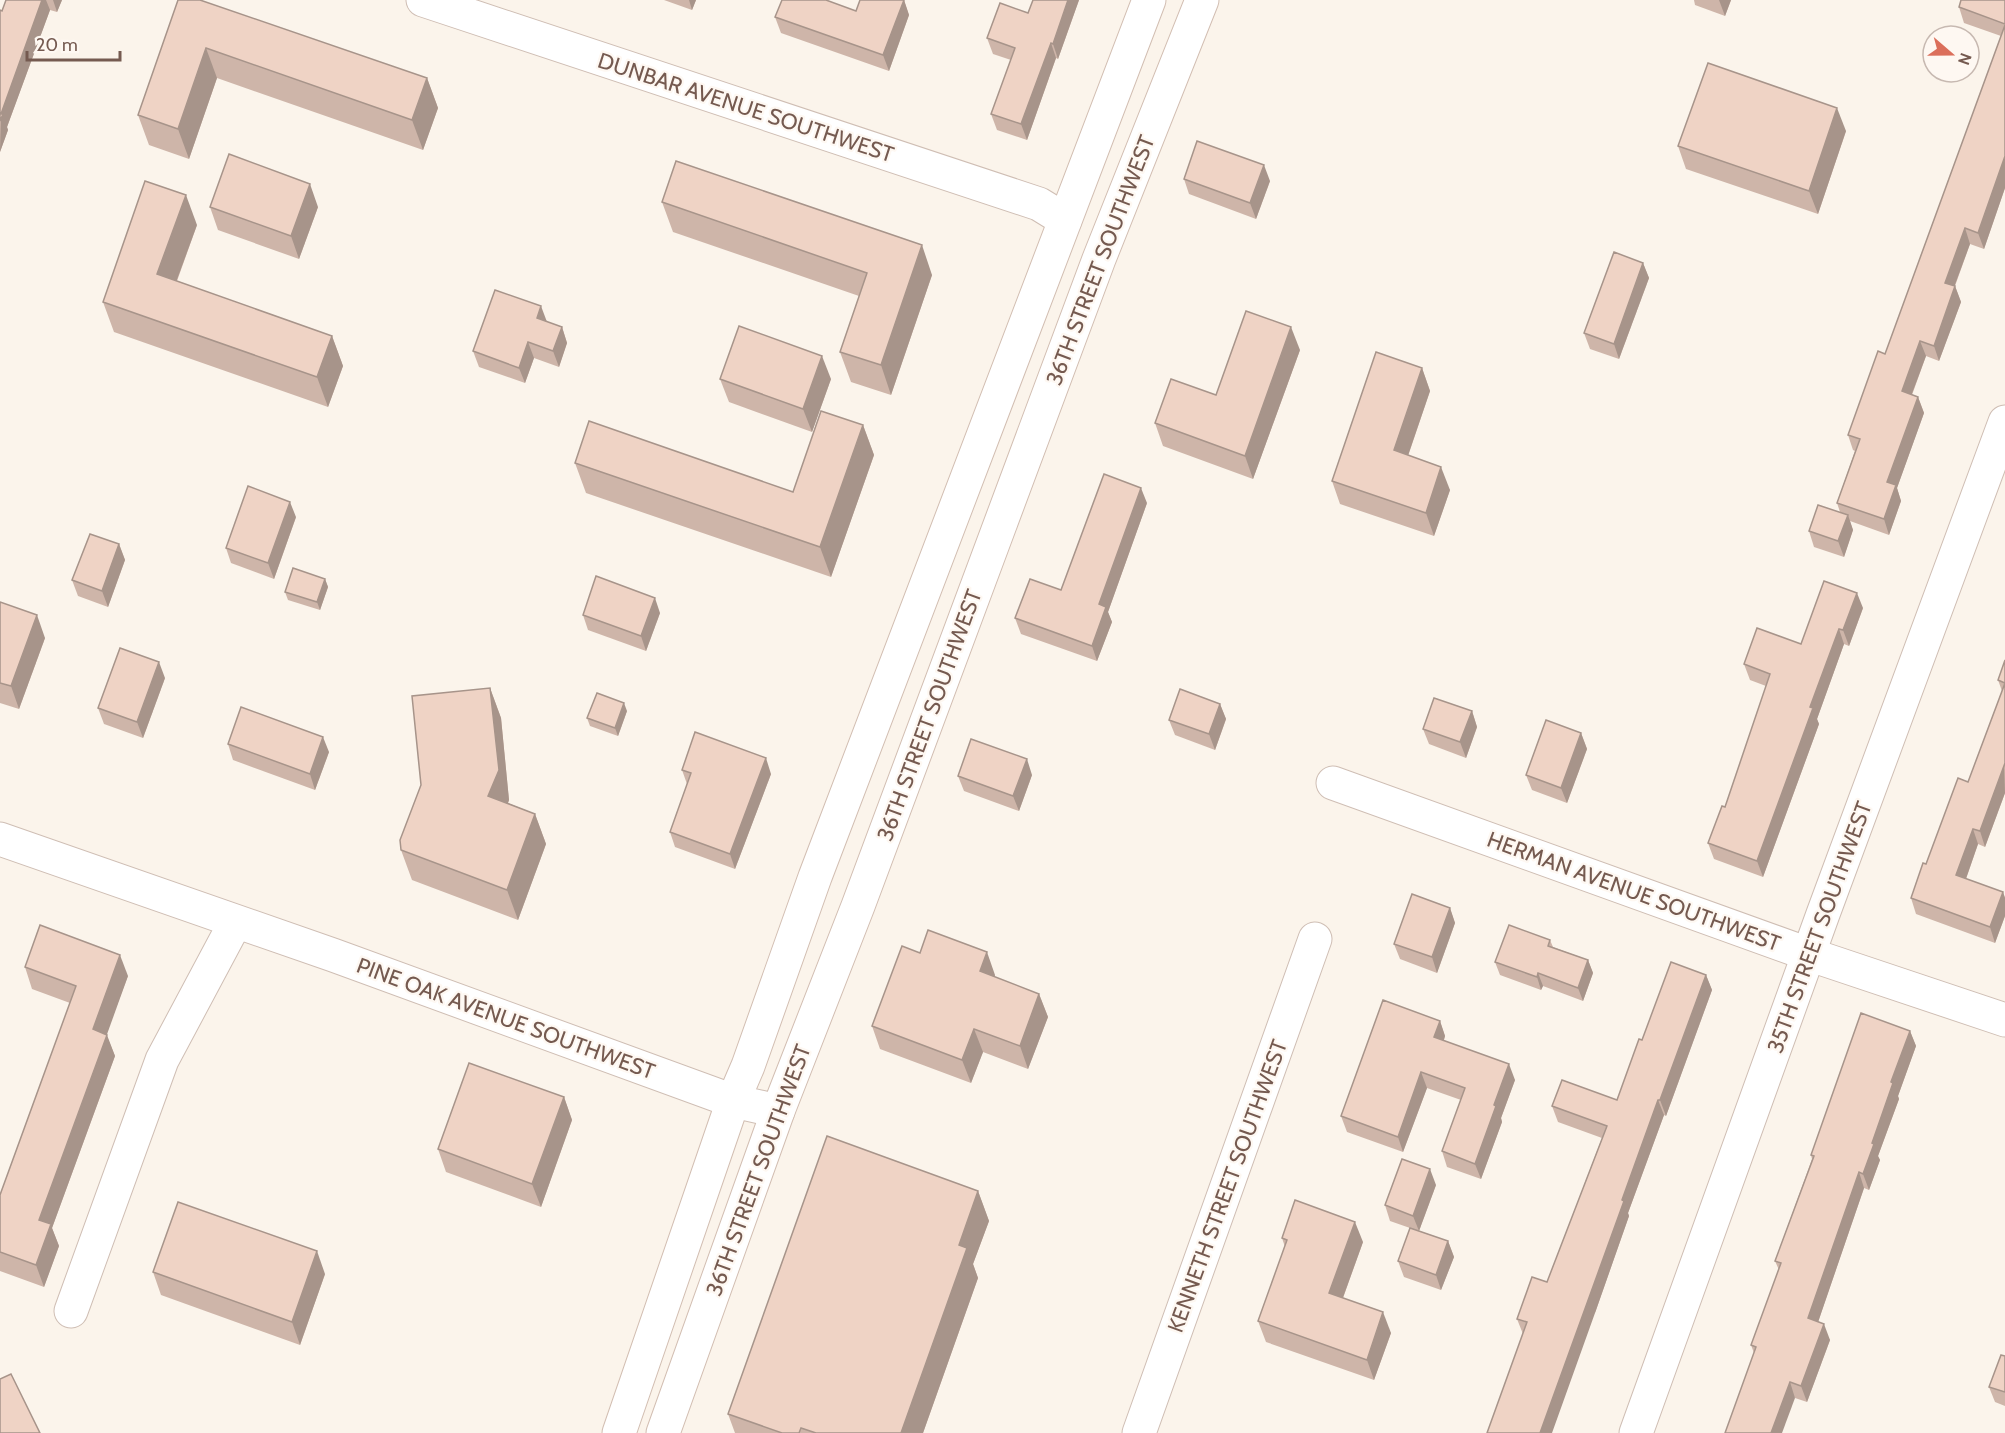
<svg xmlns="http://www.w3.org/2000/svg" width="2005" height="1433" font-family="Cabin,sans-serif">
	<rect width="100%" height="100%" fill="#fbf4eb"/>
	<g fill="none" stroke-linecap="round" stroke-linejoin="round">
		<g stroke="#cfbeb4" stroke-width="35">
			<g id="street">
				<polyline points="423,0 1039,204 1065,220"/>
				<polyline points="1333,783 1808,954 2005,1020"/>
				<polyline points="0,839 333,955 733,1101 778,1111"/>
				<polyline points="71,1311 162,1060 235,923"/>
				<polyline points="1139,1433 1315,939"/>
				<polyline points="1636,1433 1823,914 2005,422"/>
			</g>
		</g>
		<g stroke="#d2beb2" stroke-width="35">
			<g id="secondary">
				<polyline points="619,1433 733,1101 748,1066 815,877 1149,0"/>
				<polyline points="663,1433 778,1111 858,906 1099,259 1202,0"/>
			</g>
		</g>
		<use href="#street" stroke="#fff" stroke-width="33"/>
		<use href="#secondary" stroke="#fff" stroke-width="33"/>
	</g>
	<g fill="#ceb5a9">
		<polygon points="6,0 62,0 57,12 50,10 7,127 8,130 0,152 0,10 2,11"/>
		<polygon points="178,0 427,78 438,108 423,150 217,78 189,159 149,145 138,115"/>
		<polygon points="664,0 696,0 692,10"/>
		<polygon points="904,0 909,15 889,71 781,33 775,17 856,11"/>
		<polygon points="1033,0 1079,0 1058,59 1056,58 1027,140 997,130 991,114 1011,60 993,54 987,38 1028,13"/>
		<polygon points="1694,0 1731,0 1725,16 1695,5"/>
		<polygon points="2005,0 2005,188 1984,249 1970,244 1955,286 1961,302 1939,361 1926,356 1912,395 1918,397 1924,413 1897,488 1901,501 1889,535 1850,521 1853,530 1844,557 1814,547 1809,531 1840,512 1837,503 1855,451 1853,450 1848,435 1885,354 2001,36 1964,23 1959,7"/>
		<polygon points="1846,131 1818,214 1686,169 1678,146"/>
		<polygon points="1184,179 1270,181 1256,219 1189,194"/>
		<polygon points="662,202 932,275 891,395 851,382 840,352 859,296 673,232"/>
		<polygon points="210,207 318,207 299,259 218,230"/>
		<polygon points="197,225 177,281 332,336 343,366 328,407 114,332 103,302"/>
		<polygon points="1643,263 1649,278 1619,359 1590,349 1584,333"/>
		<polygon points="547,322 562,327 567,343 559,367 534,358 525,383 479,367 473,351"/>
		<polygon points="1300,350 1253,479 1163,446 1155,423 1216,395"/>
		<polygon points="1422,368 1430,391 1408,456 1450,490 1434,536 1340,504 1332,481"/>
		<polygon points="720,379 831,379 812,432 729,402"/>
		<polygon points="863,425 874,455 831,577 586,493 575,463 793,492"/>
		<polygon points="1147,503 1108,612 1112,622 1097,661 1021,634 1015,618 1061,590"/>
		<polygon points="296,517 274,579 231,563 226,548"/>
		<polygon points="119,544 125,560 108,607 78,596 72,580"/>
		<polygon points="325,579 328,587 320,610 288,600 285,592"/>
		<polygon points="0,602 45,638 19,709 0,703"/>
		<polygon points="1863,608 1849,646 1844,644 1817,719 1819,724 1763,877 1714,859 1708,843 1725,807 1766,686 1750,680 1744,664 1801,644"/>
		<polygon points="660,613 646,651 588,630 583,615"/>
		<polygon points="2005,660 2005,793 1985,847 1978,844 1966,879 2003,892 2005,898 2005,916 1995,943 1916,914 1911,898 1926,864 1968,782 2002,691 1998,680"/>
		<polygon points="165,678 143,738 104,724 98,708"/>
		<polygon points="490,688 501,718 509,800 508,803 535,814 546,844 518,920 412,880 401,850"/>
		<polygon points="1220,704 1226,719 1215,750 1175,735 1169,720"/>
		<polygon points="627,711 618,736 590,726 587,718"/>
		<polygon points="1472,711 1477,727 1466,758 1429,744 1423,729"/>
		<polygon points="1581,733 1587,749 1567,803 1532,790 1526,775"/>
		<polygon points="228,744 329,752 315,790 233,760"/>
		<polygon points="682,770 771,774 735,869 675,847 670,832 687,784"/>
		<polygon points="1032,775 1019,811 964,791 958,776"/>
		<polygon points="1450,908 1455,923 1437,973 1400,959 1394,944"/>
		<polygon points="1550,940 1553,947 1588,960 1593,973 1583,1001 1543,986 1541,990 1500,975 1495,962"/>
		<polygon points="920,953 995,975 995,977 1039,994 1048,1017 1028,1069 983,1052 971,1083 880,1049 872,1026"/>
		<polygon points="25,967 128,976 106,1034 115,1056 52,1228 59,1246 44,1287 0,1271 0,1195 70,1003 32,989"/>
		<polygon points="1706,975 1712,990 1666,1116 1664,1115 1628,1213 1629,1216 1595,1313 1523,1334 1517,1319 1547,1282 1602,1138 1558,1122 1552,1106 1617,1100 1642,1040"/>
		<polygon points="1440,1021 1445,1036 1444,1040 1515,1080 1501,1118 1502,1122 1481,1179 1447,1167 1442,1151 1461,1100 1427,1088 1403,1152 1347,1132 1341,1116"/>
		<polygon points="1910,1031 1916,1046 1898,1096 1899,1099 1878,1156 1880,1160 1869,1190 1864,1188 1818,1322 1830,1340 1807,1402 1795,1398 1754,1353 1751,1345 1779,1270 1775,1261 1812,1159 1811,1155"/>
		<polygon points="564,1097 572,1120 541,1207 446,1172 438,1149"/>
		<polygon points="1436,1185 1419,1231 1448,1241 1454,1257 1441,1290 1404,1277 1398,1261 1410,1228 1390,1221 1385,1205"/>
		<polygon points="978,1191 989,1221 973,1264 978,1278 923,1433 735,1433 728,1414"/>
		<polygon points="1282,1238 1363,1242 1343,1298 1391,1333 1374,1380 1266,1342 1258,1321 1285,1247"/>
		<polygon points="153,1272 325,1274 300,1345 161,1295"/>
		<polygon points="2005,1356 2005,1406 1995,1402 1989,1387"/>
	</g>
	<g fill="#a7948a">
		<polygon points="42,0 46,0 50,10 7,127 8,130 0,152 1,114"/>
		<polygon points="53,0 62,0 57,12"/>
		<polygon points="689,0 696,0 692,10"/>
		<polygon points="904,0 909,15 889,71 883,55"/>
		<polygon points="1068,0 1079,0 1058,59 1053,44"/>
		<polygon points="1719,0 1731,0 1725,16"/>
		<polygon points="1051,43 1056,58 1027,140 1021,124"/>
		<polygon points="206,48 217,78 189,159 178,129"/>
		<polygon points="427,78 438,108 423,150 412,120"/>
		<polygon points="1837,108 1846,131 1818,214 1809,191"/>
		<polygon points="2005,156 2005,188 1984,249 1978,233"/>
		<polygon points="1264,165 1270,181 1256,219 1250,203"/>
		<polygon points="310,184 318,207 299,259 291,236"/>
		<polygon points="186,195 197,225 168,304 157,274"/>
		<polygon points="1965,228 1970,244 1950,298 1945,283"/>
		<polygon points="922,245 932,275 891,395 881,365"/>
		<polygon points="1643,263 1649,278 1619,359 1614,344"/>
		<polygon points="1955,286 1961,302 1939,361 1934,346"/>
		<polygon points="541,306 547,322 537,318"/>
		<polygon points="562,327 567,343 559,367 553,351"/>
		<polygon points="1291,327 1300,350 1253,479 1245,456"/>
		<polygon points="332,336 343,366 328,407 317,377"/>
		<polygon points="1920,341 1926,356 1907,407 1902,391"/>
		<polygon points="528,342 534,358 525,383 519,368"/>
		<polygon points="822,356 831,379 812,432 803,409"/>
		<polygon points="1422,368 1430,391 1402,473 1394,450"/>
		<polygon points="1918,397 1924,413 1897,488 1901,501 1889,535 1884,519 1887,482"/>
		<polygon points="863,425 874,455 831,577 820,547"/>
		<polygon points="1441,467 1450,490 1434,536 1426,513"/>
		<polygon points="1141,488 1147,503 1108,612 1112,622 1097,661 1092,646 1099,604"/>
		<polygon points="290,502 296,517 274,579 268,563"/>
		<polygon points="1848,515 1853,530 1844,557 1838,541"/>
		<polygon points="119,544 125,560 108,607 102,591"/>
		<polygon points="325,579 328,587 320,610 317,602"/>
		<polygon points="1857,593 1863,608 1849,646 1843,630"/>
		<polygon points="655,598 660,613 646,651 641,636"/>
		<polygon points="37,615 45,638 19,709 11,686"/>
		<polygon points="1839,629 1844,644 1817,719 1819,724 1763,877 1757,861 1810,707"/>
		<polygon points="159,662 165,678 143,738 137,722"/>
		<polygon points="490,688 501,718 509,800 499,826 488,796"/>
		<polygon points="624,703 627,711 618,736 615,728"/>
		<polygon points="1220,704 1226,719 1215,750 1209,734"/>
		<polygon points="1472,711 1477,727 1466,758 1460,742"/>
		<polygon points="1581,733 1587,749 1567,803 1561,788"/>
		<polygon points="323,737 329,752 315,790 310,774"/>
		<polygon points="766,758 771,774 735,869 730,854"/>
		<polygon points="1027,759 1032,775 1019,811 1013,796"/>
		<polygon points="2004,763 2005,793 1985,847 1980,831"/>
		<polygon points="535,814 546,844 518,920 507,890"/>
		<polygon points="1973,829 1978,844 1962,890 1956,875"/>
		<polygon points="2003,892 2005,898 2005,916 1995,943 1990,927"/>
		<polygon points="1450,908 1455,923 1437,973 1432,957"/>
		<polygon points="987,952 995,975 988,994 980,971"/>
		<polygon points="120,955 128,976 101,1051 93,1029"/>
		<polygon points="1588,960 1593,973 1583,1001 1578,988"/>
		<polygon points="1538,973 1543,986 1541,990 1537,977"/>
		<polygon points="1706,975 1712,990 1666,1116 1660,1100"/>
		<polygon points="1039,994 1048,1017 1028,1069 1020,1046"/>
		<polygon points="1440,1021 1445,1036 1440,1052 1434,1037"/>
		<polygon points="974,1029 983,1052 971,1083 962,1060"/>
		<polygon points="1910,1031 1916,1046 1898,1096 1899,1099 1878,1156 1880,1160 1869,1190 1863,1174 1872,1143 1891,1082"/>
		<polygon points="107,1035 115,1056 52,1228 59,1246 44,1287 36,1265 39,1220"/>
		<polygon points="1509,1064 1515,1080 1501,1118 1502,1122 1481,1179 1475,1164 1494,1105"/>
		<polygon points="1421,1072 1427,1088 1403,1152 1398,1137"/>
		<polygon points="564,1097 572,1120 541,1207 532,1184"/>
		<polygon points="1658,1100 1664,1115 1628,1213 1629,1216 1595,1313 1552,1433 1540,1433 1622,1200"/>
		<polygon points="1430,1169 1436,1185 1419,1231 1413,1216"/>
		<polygon points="1859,1172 1864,1188 1814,1334 1808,1318"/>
		<polygon points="978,1191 989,1221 973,1264 978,1278 923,1433 901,1433 959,1245"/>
		<polygon points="1355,1222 1363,1242 1337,1314 1329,1293"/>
		<polygon points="1448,1241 1454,1257 1441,1290 1436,1275"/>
		<polygon points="317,1251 325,1274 300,1345 292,1322"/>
		<polygon points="1383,1312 1391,1333 1374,1380 1367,1360"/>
		<polygon points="1824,1324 1830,1340 1807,1402 1801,1386"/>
		<polygon points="1790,1382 1795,1398 1782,1433 1771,1433"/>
	</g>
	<g fill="#efd3c5" stroke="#a7948a" stroke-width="1.5">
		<polygon points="6,0 42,0 1,114 3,114 0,121 0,10 2,11"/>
		<polygon points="178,0 200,0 427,78 412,120 206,48 178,129 138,115"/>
		<polygon points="782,0 826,0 856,11 860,0 904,0 883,55 775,17"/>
		<polygon points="1033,0 1068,0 1053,44 1051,43 1021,124 991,114 1015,48 987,38 1000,3 1028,13"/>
		<polygon points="1961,0 2005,0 2005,24 1959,7"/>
		<polygon points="2005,25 2005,156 1978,233 1965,228 1945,283 1955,286 1934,346 1920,341 1902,391 1918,397 1887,482 1896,485 1884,519 1837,503 1860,439 1848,435 1878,351 1885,354"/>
		<polygon points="1708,63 1837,108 1809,191 1678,146"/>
		<polygon points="1197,141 1264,165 1250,203 1184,179"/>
		<polygon points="229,154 310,184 291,236 210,207"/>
		<polygon points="676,161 922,245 881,365 840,352 867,273 662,202"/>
		<polygon points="145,181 186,195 157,274 332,336 317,377 103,302"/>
		<polygon points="1614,252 1643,263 1614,344 1584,333"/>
		<polygon points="495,290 541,306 537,318 562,327 553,351 528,342 519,368 473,351"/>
		<polygon points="1246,311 1291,327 1245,456 1155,423 1171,379 1216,395"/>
		<polygon points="739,326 822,356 803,409 720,379"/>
		<polygon points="1376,352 1422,368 1394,450 1441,467 1426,513 1332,481"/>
		<polygon points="821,411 863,425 820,547 575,463 589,421 793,492"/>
		<polygon points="1104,474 1141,488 1099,604 1106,607 1092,646 1015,618 1030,579 1061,590"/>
		<polygon points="248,486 290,502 268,563 226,548"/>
		<polygon points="1818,505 1848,515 1838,541 1809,531"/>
		<polygon points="90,534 119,544 102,591 72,580"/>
		<polygon points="293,568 325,579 317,602 285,592"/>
		<polygon points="596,576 655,598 641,636 583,615"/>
		<polygon points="1824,581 1857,593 1843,630 1839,629 1810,707 1813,708 1757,861 1708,843 1722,806 1725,807 1770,674 1744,664 1757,628 1801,644"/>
		<polygon points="0,602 37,615 11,686 0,683"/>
		<polygon points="120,648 159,662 137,722 98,708"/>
		<polygon points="2005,660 2005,763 1980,831 1973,829 1956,875 2003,892 1990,927 1911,898 1923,863 1926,864 1958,778 1968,782 2005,683 1998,680"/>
		<polygon points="490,688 499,770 488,796 535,814 507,890 401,850 400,840 421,785 412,696"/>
		<polygon points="1180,689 1220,704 1209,734 1169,720"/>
		<polygon points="597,693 624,703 615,728 587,718"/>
		<polygon points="1434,698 1472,711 1460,742 1423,729"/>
		<polygon points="241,707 323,737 310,774 228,744"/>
		<polygon points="1546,720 1581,733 1561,788 1526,775"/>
		<polygon points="695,732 766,758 730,854 670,832 691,773 682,770"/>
		<polygon points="971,739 1027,759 1013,796 958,776"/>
		<polygon points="1412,894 1450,908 1432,957 1394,944"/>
		<polygon points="40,925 120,955 93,1029 107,1035 39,1220 51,1224 36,1265 0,1252 0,1195 76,986 25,967"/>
		<polygon points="1509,925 1550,940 1548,946 1588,960 1578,988 1538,973 1537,977 1495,962"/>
		<polygon points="928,930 987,952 980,971 1039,994 1020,1046 974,1029 962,1060 872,1026 902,946 920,953"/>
		<polygon points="1671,962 1706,975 1660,1100 1658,1100 1622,1200 1624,1201 1540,1433 1487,1433 1527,1322 1517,1319 1532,1277 1547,1282 1607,1126 1552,1106 1562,1080 1617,1100 1639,1039 1642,1040"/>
		<polygon points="1383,1000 1440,1021 1434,1037 1509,1064 1494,1105 1496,1106 1475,1164 1442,1151 1465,1088 1421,1072 1398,1137 1341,1116"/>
		<polygon points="1861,1013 1910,1031 1891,1082 1893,1083 1872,1143 1874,1144 1863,1174 1859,1172 1808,1318 1824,1324 1801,1386 1790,1382 1771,1433 1725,1433 1756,1347 1751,1345 1781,1263 1775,1261 1814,1156 1811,1155"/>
		<polygon points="469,1063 564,1097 532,1184 438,1149"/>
		<polygon points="827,1136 978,1191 959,1245 967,1248 901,1433 816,1433 801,1428 799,1433 782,1433 728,1414"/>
		<polygon points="1402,1159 1430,1169 1413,1216 1385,1205"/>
		<polygon points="1295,1200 1355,1222 1329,1293 1383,1312 1367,1360 1258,1321 1287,1240 1282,1238"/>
		<polygon points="178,1202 317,1251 292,1322 153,1272"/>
		<polygon points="1410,1228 1448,1241 1436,1275 1398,1261"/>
		<polygon points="2001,1355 2005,1356 2005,1392 1989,1387"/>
		<polygon points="11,1374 40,1433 0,1433 0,1379"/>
	</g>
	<g text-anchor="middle" stroke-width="4.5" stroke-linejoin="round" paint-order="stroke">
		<g font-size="22" fill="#755a50" stroke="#fef8f2">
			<text transform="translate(746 107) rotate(18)" y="8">DUNBAR AVENUE SOUTHWEST</text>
			<text transform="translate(1100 260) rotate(-69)" y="8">36TH STREET SOUTHWEST</text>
			<text transform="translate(929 715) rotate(-70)" y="8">36TH STREET SOUTHWEST</text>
			<text transform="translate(1634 891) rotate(20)" y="8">HERMAN AVENUE SOUTHWEST</text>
			<text transform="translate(1819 927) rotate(-70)" y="8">35TH STREET SOUTHWEST</text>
			<text transform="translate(506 1018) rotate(20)" y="8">PINE OAK AVENUE SOUTHWEST</text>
			<text transform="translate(758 1170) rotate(-70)" y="8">36TH STREET SOUTHWEST</text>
			<text transform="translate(1227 1186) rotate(-70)" y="8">KENNETH STREET SOUTHWEST</text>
		</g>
	</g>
	<g transform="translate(1951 54) rotate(110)"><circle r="28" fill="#fef8f2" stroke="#c7b9b1" stroke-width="1.5"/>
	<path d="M0-4.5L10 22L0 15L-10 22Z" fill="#db6f5b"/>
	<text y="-9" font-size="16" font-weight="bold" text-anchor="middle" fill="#755a50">N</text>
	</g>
	<path d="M27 51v9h93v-9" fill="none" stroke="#755a50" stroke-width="3"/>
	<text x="36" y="51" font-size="18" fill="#755a50" stroke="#fef8f2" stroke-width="4.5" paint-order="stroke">20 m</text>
</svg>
